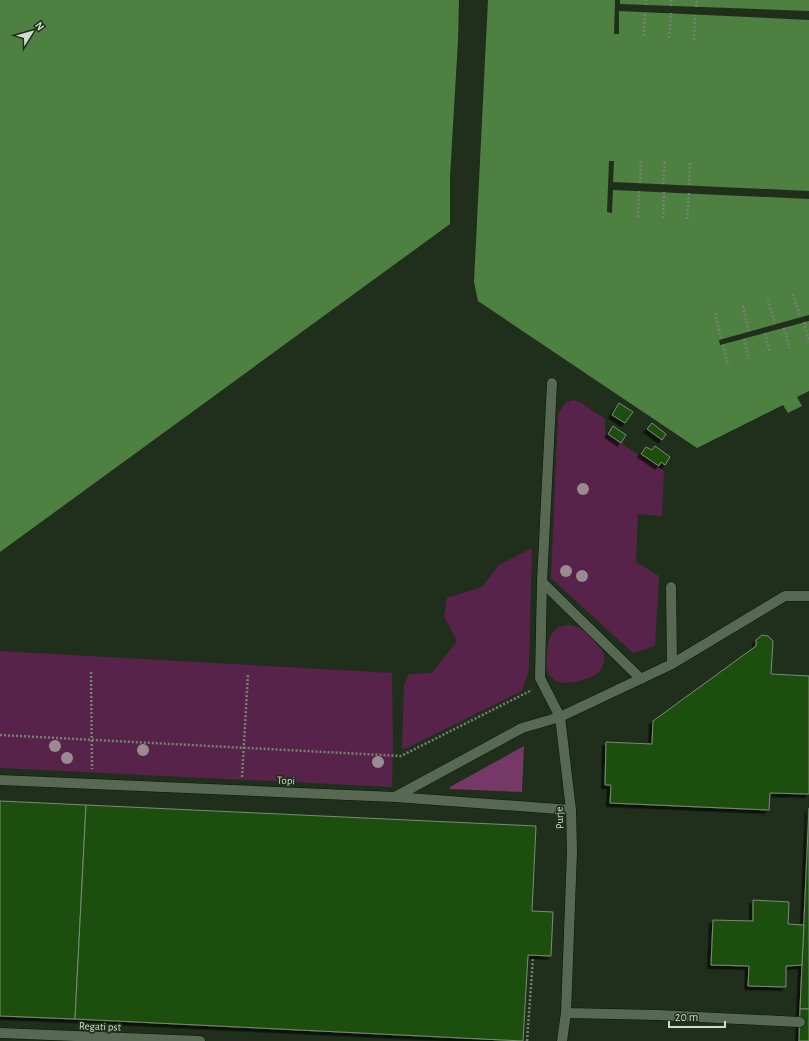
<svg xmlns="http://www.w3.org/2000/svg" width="809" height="1041" font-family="'Alegreya Sans',sans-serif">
	<defs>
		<filter id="shadow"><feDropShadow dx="-3.5" dy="3.5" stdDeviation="0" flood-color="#0009"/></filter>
	</defs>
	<rect width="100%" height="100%" fill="#202f1c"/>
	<g fill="#57234a">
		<polygon points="573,400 580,402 605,419 605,433 664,471 662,516 638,514 636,562 659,576 655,646 633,653 551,578 558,415 565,403"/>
		<polygon points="532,548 529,669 522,691 407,748 402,749 404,685 409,674 432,673 457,641 444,616 447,598 482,587 499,565"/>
		<path d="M568,625C572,625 576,626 580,628C585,631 601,647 603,652C607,663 601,673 591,677C578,682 555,689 548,672C546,667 547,661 547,656C547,647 548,638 554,631C558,626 563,626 568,625Z"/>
		<polygon points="0,651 392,673 393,749 392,787 0,768"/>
	</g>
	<polygon fill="#763866" points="524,746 522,792 450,789 450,787"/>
	<g fill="#4e8042">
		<polygon points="0,0 459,0 458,40 450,177 450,224 0,552"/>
		<polygon points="488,0 615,0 614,34 619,34 619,11 809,20 809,191 613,182 614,161 609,161 607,212 612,213 613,190 809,199 809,391 797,397 802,406 788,413 783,405 697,448 478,301 474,282"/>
		<polygon points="620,0 809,0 809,11 620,4"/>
	</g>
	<polygon fill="#202f1c" points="809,315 809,321 720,345 719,340"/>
	<g fill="#1f5011" stroke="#798b74" filter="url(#shadow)">
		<polygon points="619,403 633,412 625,423 612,415"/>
		<polygon points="652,423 666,434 662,440 647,429"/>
		<polygon points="613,426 626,435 621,443 608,434"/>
		<polygon points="655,446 670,457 665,465 661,462 659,466 641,454 646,447 652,450"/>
		<polygon points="762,635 768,636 773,641 771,674 809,676 809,794 770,793 769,810 610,803 611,785 605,785 606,742 652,744 653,721 756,646 756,640"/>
		<polygon points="0,801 86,805 75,1019 0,1016"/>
		<polygon points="86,805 536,826 532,911 553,912 551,956 528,955 523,1041 75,1019"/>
		<polygon points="809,808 809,1009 800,1009"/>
		<polygon points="753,900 789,902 788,924 804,925 802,965 786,966 786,987 748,986 749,966 711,965 713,920 753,921"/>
		<polygon points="800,1009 809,1009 809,1041 799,1041"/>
	</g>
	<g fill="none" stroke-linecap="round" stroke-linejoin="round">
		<g stroke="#091706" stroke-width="11">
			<g id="service">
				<polyline points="552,383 542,582 540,678 560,717 672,664 785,596 809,596"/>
				<polyline points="542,582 641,679"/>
				<polyline points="671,587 672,664"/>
				<polyline points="566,1013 658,1015 800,1022"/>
			</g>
		</g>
		<g stroke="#091706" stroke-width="11">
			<g id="minor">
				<polyline points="0,780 395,797 571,810"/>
				<polyline points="395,797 522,728 560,717 571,810 572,851 566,1013 562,1041"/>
				<polyline points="0,1033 200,1041"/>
			</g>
		</g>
		<g stroke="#758272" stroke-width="2.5" stroke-dasharray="2 2" stroke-linecap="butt">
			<polyline points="646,5 646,0"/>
			<polyline points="671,6 671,0"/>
			<polyline points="696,7 697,0"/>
			<polyline points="644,36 645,12"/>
			<polyline points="669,38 671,13"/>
			<polyline points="694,40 695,15"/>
			<polyline points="640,183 641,160"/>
			<polyline points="663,184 665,160"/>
			<polyline points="689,185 690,163"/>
			<polyline points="638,217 639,191"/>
			<polyline points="663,218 664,192"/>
			<polyline points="687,219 689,193"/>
			<polyline points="793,294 800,317"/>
			<polyline points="768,300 775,324"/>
			<polyline points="743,306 749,332"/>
			<polyline points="715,313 721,339"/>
			<polyline points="804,322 809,342"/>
			<polyline points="784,328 790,348"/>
			<polyline points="765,333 770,353"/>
			<polyline points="744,339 749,359"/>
			<polyline points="723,345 728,365"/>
			<polyline points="91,672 92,769"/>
			<polyline points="0,735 401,756 532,690"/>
			<polyline points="242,777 248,674"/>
			<polyline points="527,1041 533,958"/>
		</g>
		<use href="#service" stroke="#576953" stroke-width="10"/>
		<use href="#minor" stroke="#576953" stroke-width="10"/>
	</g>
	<g fill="#9a8b91">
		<circle cx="583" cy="489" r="6"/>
		<circle cx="566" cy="571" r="6"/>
		<circle cx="582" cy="576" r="6"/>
		<circle cx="55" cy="746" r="6"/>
		<circle cx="143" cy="750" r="6"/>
		<circle cx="67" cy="758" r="6"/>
		<circle cx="378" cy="762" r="6"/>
	</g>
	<g text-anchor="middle" stroke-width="3.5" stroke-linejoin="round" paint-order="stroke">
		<g font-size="11" fill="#d0dacd" stroke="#202f1c">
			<text transform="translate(286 780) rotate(3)" y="4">Topi</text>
			<text transform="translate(559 818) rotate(-93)" y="4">Purje</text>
			<text transform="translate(100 1026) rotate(2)" y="4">Regati pst</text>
		</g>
	</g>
	<g transform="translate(32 32) rotate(53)" stroke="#202f1c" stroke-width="3" paint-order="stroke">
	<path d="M0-3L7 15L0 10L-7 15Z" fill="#d0dacd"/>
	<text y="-6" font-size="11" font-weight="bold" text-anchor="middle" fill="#d0dacd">N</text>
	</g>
	<path d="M669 1021v6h56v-6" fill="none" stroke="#d0dacd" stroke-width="2"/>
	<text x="675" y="1021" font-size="12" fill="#d0dacd" stroke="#202f1c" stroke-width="3" paint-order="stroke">20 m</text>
</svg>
